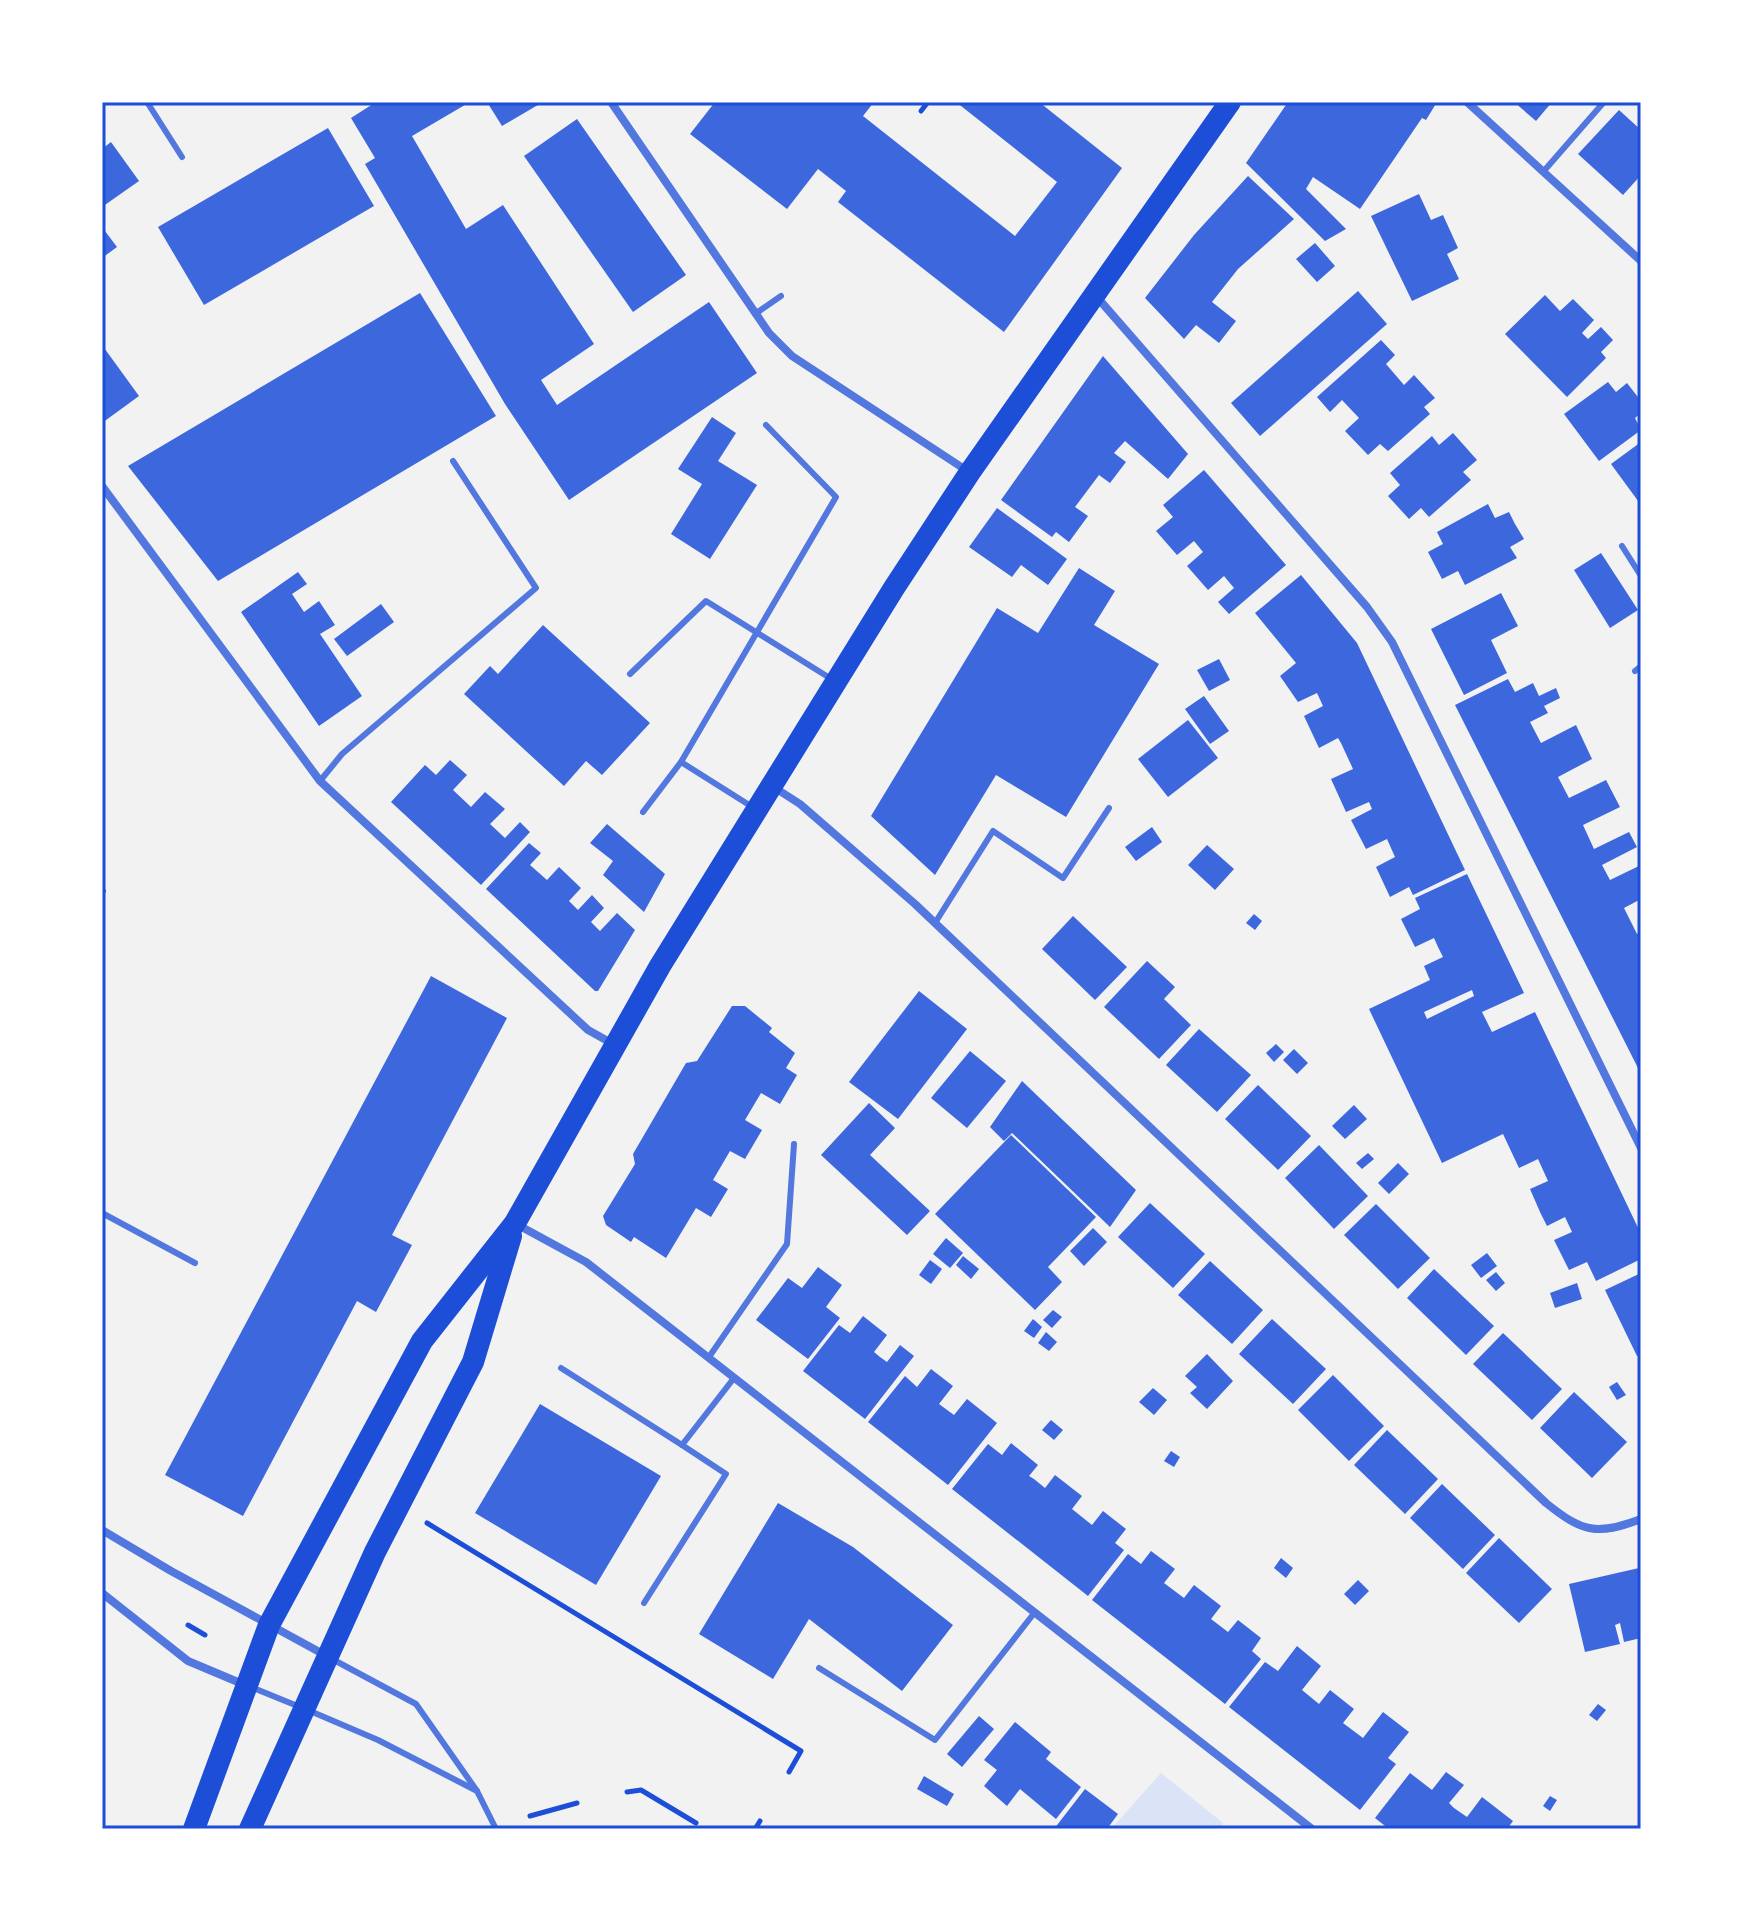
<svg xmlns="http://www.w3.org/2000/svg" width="1743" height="1931" font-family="Montserrat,sans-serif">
	<rect width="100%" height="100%" fill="#f2f2f2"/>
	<polygon fill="#dbe4f7" points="1161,1773 1223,1823 1220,1829 1111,1829"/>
	<g fill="#3d67dc" fill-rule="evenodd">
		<polygon points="376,102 470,102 412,136 466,229 503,205 594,344 541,380 557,405 709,302 757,373 569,500 505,404 365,164 375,158 351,118"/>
		<polygon points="487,102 543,102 502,126"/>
		<polygon points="715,102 874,102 863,116 1015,236 1057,182 956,102 1039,102 1122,168 1004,332 838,202 846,191 818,169 787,209 690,134"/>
		<polygon points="1288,102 1437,102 1426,120 1422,118 1360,209 1313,177 1306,189 1346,229 1325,241 1246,163"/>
		<polygon points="1514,102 1552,102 1536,121"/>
		<polygon points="1619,110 1641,130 1641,175 1623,195 1578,154"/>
		<polygon points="577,119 686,275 633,312 524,156"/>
		<polygon points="328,128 374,206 204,305 158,227"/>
		<polygon points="111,142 139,181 102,207 102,149"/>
		<polygon points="1248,176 1294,219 1238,269 1212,302 1236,321 1219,343 1196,325 1184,339 1145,298 1194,235"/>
		<polygon points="1419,194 1431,220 1443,215 1458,248 1447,254 1459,279 1412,301 1371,216"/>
		<polygon points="102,227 117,247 102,258"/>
		<polygon points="1315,243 1335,266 1317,282 1296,259"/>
		<polygon points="1358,291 1387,324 1260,436 1231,403"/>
		<polygon points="420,293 496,416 218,581 128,466"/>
		<polygon points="1545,295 1560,311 1573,299 1594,320 1582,333 1588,339 1601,327 1613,340 1601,352 1606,358 1567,397 1505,334"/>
		<polygon points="1381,340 1395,355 1386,364 1404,385 1414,375 1435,398 1424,407 1430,414 1388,451 1380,444 1368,455 1345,431 1359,418 1342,400 1330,412 1317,397"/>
		<polygon points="102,345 139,396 102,423"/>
		<polygon points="1103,356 1188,454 1168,479 1125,441 1114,453 1126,462 1110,483 1099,475 1075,507 1088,516 1069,542 1056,532 1052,537 1001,500"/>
		<polygon points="1608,382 1616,392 1627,383 1641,401 1641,413 1635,418 1641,430 1599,461 1564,414"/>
		<polygon points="712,417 736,433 718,461 757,485 710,559 671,534 702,484 678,469"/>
		<polygon points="1453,433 1477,460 1463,472 1471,480 1429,517 1421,508 1409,519 1388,496 1400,485 1390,473 1432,436 1439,445"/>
		<polygon points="1641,442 1641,505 1611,464"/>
		<polygon points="1204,470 1286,565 1229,614 1218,602 1234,588 1224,576 1208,590 1187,566 1203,552 1194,541 1177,555 1156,531 1173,517 1163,505"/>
		<polygon points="1488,504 1495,518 1509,512 1515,524 1524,539 1510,547 1517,558 1465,585 1458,571 1442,579 1428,552 1443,544 1437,532"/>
		<polygon points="997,508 1067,559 1048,585 1021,565 1012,577 969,547"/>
		<polygon points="1601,553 1638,610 1610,628 1574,570"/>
		<polygon points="1079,568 1115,591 1094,625 1159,664 1066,817 996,775 935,875 871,816 997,608 1038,633"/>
		<polygon points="298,572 307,584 292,594 304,612 319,601 335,625 320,634 362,696 319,726 241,612"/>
		<polygon points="1301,575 1357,643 1465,870 1413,895 1409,887 1390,897 1376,867 1395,857 1387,839 1366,849 1351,820 1372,809 1369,802 1346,812 1331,779 1353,769 1341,743 1338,738 1319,748 1304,716 1323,706 1317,693 1298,702 1280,676 1296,663 1255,613"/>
		<polygon points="1501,593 1518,626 1491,640 1507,673 1464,695 1431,629"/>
		<polygon points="381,604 394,622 347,656 334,639"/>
		<polygon points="543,625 650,723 602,775 586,761 564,786 464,694 490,666 498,674"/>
		<polygon points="1219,659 1230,680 1209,691 1197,670"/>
		<polygon points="1508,679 1515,692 1533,683 1539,696 1556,688 1560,698 1544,706 1548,713 1530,722 1541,743 1576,725 1592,759 1558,777 1569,798 1606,780 1620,807 1583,825 1594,849 1629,832 1637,847 1602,865 1610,880 1641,865 1641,899 1624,908 1637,934 1641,932 1641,1074 1455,705"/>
		<polygon points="1204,696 1229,731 1210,744 1185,709"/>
		<polygon points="1188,720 1218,758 1168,797 1138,759"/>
		<polygon points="450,760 467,775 453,790 471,807 485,792 505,809 490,824 505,838 520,822 530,832 481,885 391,802 425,765 436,775"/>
		<polygon points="607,824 665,874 644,912 603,875 613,861 590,843"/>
		<polygon points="1152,827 1162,842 1136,861 1125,847"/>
		<polygon points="529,843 541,853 530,865 547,880 559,867 581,888 569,901 578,910 592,895 604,908 591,922 600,931 617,913 635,930 598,991 595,991 486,889"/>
		<polygon points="1207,845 1234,869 1215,890 1188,865"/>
		<path d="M1467,874L1524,993L1482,1012L1492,1032L1535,1012L1641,1234V1259L1596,1281L1587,1262L1569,1270L1554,1240L1572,1232L1565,1217L1547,1226L1540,1212L1530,1189L1548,1181L1538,1159L1519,1168L1503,1134L1442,1163L1369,1009L1430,980L1424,966L1443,957L1438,947L1434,938L1415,947L1401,919L1420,909L1415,898ZM1472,990L1474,996L1427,1019L1424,1012Z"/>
		<polygon points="1254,914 1262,921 1255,930 1246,923"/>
		<polygon points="1073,916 1127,967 1095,1000 1042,949"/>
		<polygon points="1147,961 1175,987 1164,999 1191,1025 1159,1059 1104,1007"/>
		<polygon points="431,976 507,1018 392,1235 412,1245 376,1312 357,1301 243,1516 165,1475"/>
		<polygon points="919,991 967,1029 898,1119 849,1082"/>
		<polygon points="732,1006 745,1006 772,1028 769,1032 795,1053 786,1068 797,1075 780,1104 761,1093 745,1120 762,1130 745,1159 730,1151 713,1180 728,1189 711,1217 696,1208 666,1258 634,1237 631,1242 606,1225 603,1216 635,1164 633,1154 686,1063 697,1061"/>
		<polygon points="1199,1029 1251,1075 1217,1112 1166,1065"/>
		<polygon points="1276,1044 1284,1052 1274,1062 1266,1053"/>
		<polygon points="1294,1049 1308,1063 1297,1074 1283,1060"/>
		<polygon points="970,1051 1006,1081 967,1128 931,1098"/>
		<polygon points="1022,1081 1136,1190 1110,1227 1012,1133 1004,1141 990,1127"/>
		<polygon points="1258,1085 1311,1136 1278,1170 1225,1119"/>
		<polygon points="869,1103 895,1128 870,1155 930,1211 907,1235 821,1155"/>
		<polygon points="1354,1105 1367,1119 1345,1139 1332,1126"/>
		<polygon points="1011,1135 1096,1217 1048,1267 1062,1282 1035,1310 935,1214"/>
		<polygon points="1319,1145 1368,1196 1334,1229 1285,1178"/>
		<polygon points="1368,1153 1374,1159 1362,1169 1356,1163"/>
		<polygon points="1398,1163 1409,1174 1389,1194 1378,1183"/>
		<polygon points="1150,1203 1205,1254 1173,1288 1118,1237"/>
		<polygon points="1376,1204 1430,1258 1398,1289 1344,1235"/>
		<polygon points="1093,1228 1107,1242 1084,1266 1070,1251"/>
		<polygon points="946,1238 963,1253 950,1268 933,1254"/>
		<polygon points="1487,1253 1497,1266 1481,1278 1471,1265"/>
		<polygon points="963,1256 979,1269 971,1279 956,1265"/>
		<polygon points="930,1260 942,1269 931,1284 919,1275"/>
		<polygon points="1210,1261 1263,1310 1232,1344 1178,1295"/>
		<polygon points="818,1267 842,1285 826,1307 840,1318 808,1359 756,1320 788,1278 802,1288"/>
		<polygon points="1434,1269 1494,1326 1466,1355 1407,1298"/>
		<polygon points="1496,1272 1505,1283 1496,1291 1486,1280"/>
		<polygon points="1641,1273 1641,1355 1637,1356 1605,1290"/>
		<polygon points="1577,1283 1582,1299 1555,1308 1550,1293"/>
		<polygon points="1053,1310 1062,1317 1052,1328 1043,1320"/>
		<polygon points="863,1316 887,1335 874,1352 880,1357 887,1362 900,1345 914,1356 865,1419 803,1371 839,1325 850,1333"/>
		<polygon points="1033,1319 1042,1327 1034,1338 1024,1331"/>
		<polygon points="1272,1319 1326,1369 1293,1404 1239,1354"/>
		<polygon points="1046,1332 1057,1342 1049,1351 1038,1343"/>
		<polygon points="1503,1333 1562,1389 1532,1420 1473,1364"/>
		<polygon points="1207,1354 1233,1381 1207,1409 1190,1393 1197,1387 1185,1376"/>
		<polygon points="931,1369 953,1386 939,1404 954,1415 967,1399 997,1423 948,1485 868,1422 905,1376 917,1387"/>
		<polygon points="1333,1375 1384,1426 1349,1461 1298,1410"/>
		<polygon points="1617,1382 1626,1395 1617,1400 1609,1387"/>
		<polygon points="1153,1388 1167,1400 1154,1415 1139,1402"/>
		<polygon points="1574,1392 1627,1442 1592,1478 1540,1428"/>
		<polygon points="540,1404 661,1476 596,1585 475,1513"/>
		<polygon points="1051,1420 1063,1430 1054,1440 1042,1430"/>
		<polygon points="1387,1430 1438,1479 1405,1514 1354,1465"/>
		<polygon points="1011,1443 1038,1465 1029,1476 1034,1479 1045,1488 1055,1475 1082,1496 1072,1509 1092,1525 1103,1511 1126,1529 1115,1543 1124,1550 1088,1596 952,1489 988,1444 1002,1455"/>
		<polygon points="1171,1451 1180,1457 1174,1467 1164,1461"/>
		<polygon points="1442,1484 1495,1535 1463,1569 1410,1518"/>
		<polygon points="778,1503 853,1547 953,1625 902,1691 809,1619 773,1679 699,1634"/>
		<polygon points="1499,1538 1552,1589 1519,1623 1466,1573"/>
		<polygon points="1151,1551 1175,1569 1164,1583 1184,1598 1194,1585 1221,1606 1211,1619 1228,1632 1238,1620 1261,1638 1252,1651 1261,1659 1225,1704 1092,1600 1128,1554 1141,1564"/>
		<polygon points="1281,1558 1293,1568 1286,1578 1274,1568"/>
		<polygon points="1639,1568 1641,1638 1624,1642 1620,1623 1615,1625 1620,1644 1585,1652 1569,1584"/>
		<polygon points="1358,1580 1369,1591 1355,1605 1344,1594"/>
		<polygon points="1297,1646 1321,1666 1302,1690 1319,1704 1330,1690 1354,1709 1343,1723 1363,1738 1383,1712 1409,1732 1388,1758 1396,1764 1360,1810 1229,1707 1265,1662 1278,1671"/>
		<polygon points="1598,1704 1606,1710 1597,1721 1589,1715"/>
		<polygon points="979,1716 994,1729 962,1767 947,1754"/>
		<polygon points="1015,1722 1051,1752 1046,1759 1081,1787 1056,1819 1020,1789 1007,1806 984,1786 997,1770 984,1760"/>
		<polygon points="1446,1772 1464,1785 1449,1803 1454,1808 1467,1817 1482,1797 1513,1821 1507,1829 1389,1829 1375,1818 1410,1773 1432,1790"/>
		<polygon points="924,1776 954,1794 947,1806 917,1789"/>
		<polygon points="1085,1789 1118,1814 1107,1829 1054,1829"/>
		<polygon points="1550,1796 1557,1800 1550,1811 1543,1806"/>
	</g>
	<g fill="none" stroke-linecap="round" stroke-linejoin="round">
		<g stroke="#1d4ed8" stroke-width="5">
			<polyline points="921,111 928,102"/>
			<polyline points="427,1523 801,1751 789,1772"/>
			<polyline points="188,1625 205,1635"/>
			<polyline points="627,1792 641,1790 696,1823"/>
			<polyline points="530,1816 577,1803"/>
			<polyline points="755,1829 760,1821"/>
		</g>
		<g stroke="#5277de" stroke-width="6">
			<polyline points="147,102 182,157"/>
			<polyline points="1543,172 1604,102"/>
			<polyline points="755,314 781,296"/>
			<polyline points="1622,546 1641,576"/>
			<polyline points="1635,671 1641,666"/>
			<polyline points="630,674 706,601 833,680"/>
			<polyline points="681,762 754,808"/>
			<polyline points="320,781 342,754 536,588 453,461"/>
			<polyline points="643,812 681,762 836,497 766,425"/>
			<polyline points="102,890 103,891"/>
			<polyline points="935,923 993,831 1063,878 1109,808"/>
			<polyline points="102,1213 195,1263"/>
			<polyline points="709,1357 787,1244 794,1144"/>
			<polyline points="561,1368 682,1445 734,1378"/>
			<polyline points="644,1603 726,1474 682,1445"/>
			<polyline points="332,1659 416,1704 477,1791 496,1829"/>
			<polyline points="819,1668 935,1740 1035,1612"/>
			<polyline points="251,1687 300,1707"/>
			<polyline points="310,1711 378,1740 477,1791"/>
		</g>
		<g stroke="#5277de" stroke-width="8">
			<polyline points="611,102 769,333 792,356 969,472"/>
			<polyline points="1467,102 1641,261"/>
			<polyline points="1096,296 1367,607 1392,642 1641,1148"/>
			<polyline points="102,486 320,781 588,1030 615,1045"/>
			<path d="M772,786L800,804L915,904L1546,1503C1582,1532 1597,1536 1641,1519"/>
			<polyline points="518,1225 586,1262 1312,1829"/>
			<polyline points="102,1530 171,1571 325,1655"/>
			<polyline points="102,1593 188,1661 245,1685"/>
		</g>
		<g stroke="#1d4ed8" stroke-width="22">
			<polyline points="194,1829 269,1625 422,1341 515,1223 660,966 894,588 970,472 1230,102"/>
			<polyline points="250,1829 375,1552 473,1362 511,1236"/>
		</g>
	</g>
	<rect width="1743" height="1931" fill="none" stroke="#ffffff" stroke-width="208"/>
	<rect x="104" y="104" width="1535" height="1723" fill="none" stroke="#1d4ed8" stroke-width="3"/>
</svg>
